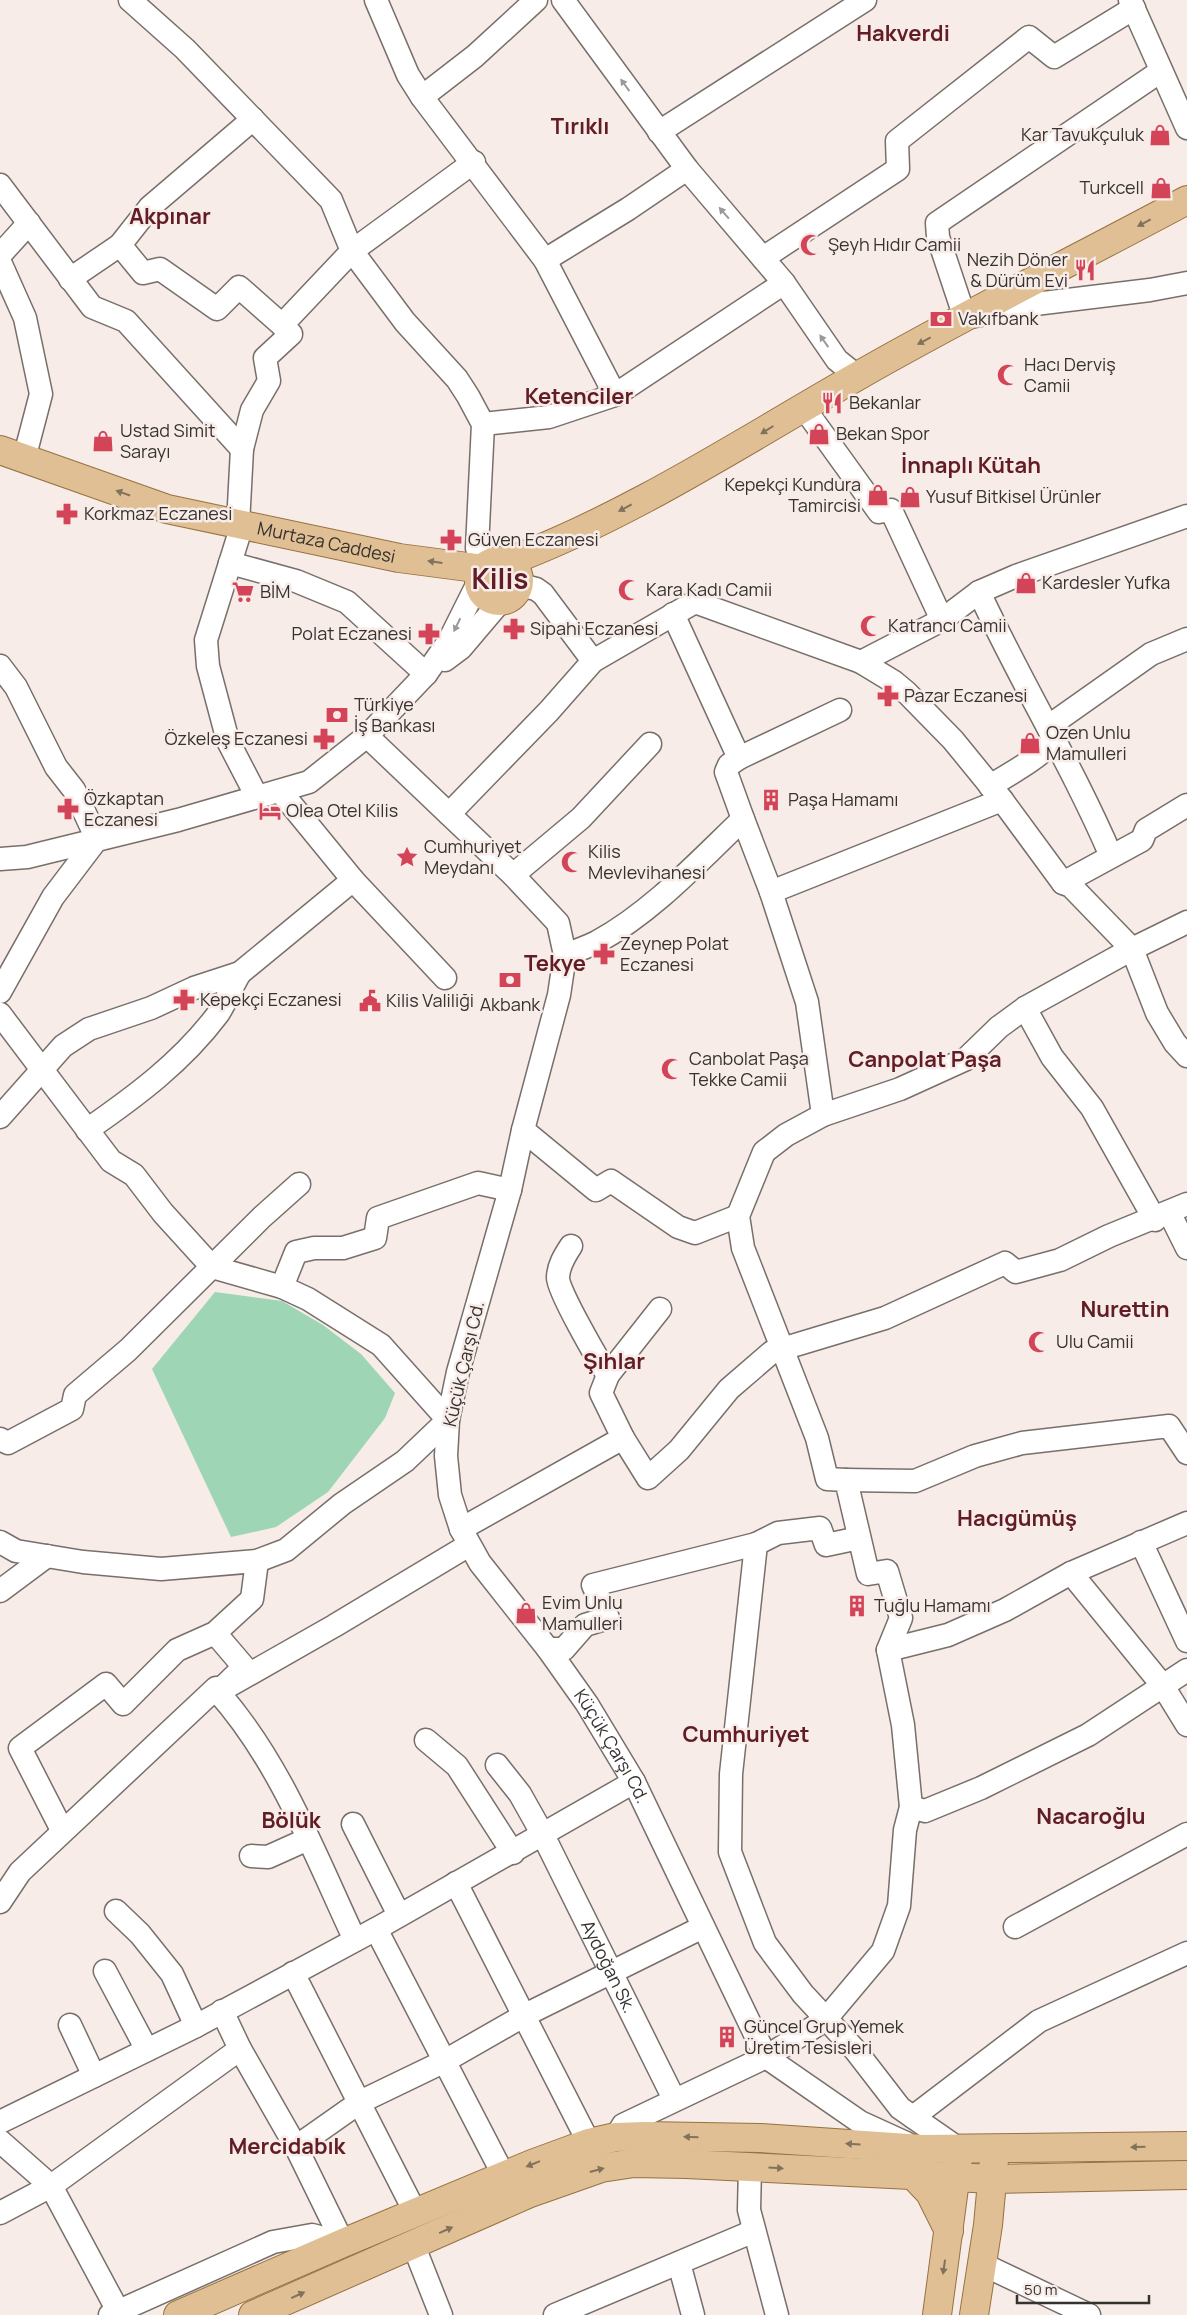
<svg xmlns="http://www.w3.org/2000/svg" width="1187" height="2315" font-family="Manrope,sans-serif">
	<rect width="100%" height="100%" fill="#f7ece7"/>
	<polygon fill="#9dd5b5" points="215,1292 282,1301 323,1325 361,1354 395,1393 385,1418 328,1492 276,1527 231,1537 152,1369"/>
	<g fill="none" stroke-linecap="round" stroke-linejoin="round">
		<g stroke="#786f6a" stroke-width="25">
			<g id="minor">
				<polyline points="130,0 185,49 331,200 352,251 405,322 457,379 468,396 483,424 477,548 483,569"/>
				<polyline points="376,0 408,75 422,97 545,260 615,395"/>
				<polyline points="563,0 687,169 784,283 837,360 857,376"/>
				<polyline points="1130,0 1187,128"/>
				<polyline points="1161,71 937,223 938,237 965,318 1035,304 1150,290 1187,283"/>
				<polyline points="422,97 475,56 536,0"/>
				<polyline points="659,132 865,0"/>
				<polyline points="0,185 92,307 126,321 242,449"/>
				<polyline points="120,245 143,273 160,269 217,309 239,287 282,325"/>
				<polyline points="0,255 29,223"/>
				<polyline points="763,258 898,169 897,141 1029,37 1054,57 1134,8"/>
				<polyline points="545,260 628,209 687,169"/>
				<polyline points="0,262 25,318 41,394 24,459"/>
				<polyline points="70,279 120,245 150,207 253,119"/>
				<polyline points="804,408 879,512 891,510 942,620"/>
				<polyline points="483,424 549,417 615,395 784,283"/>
				<polyline points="238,524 242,449 252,410 269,381 265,358 291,334 282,325 352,251 474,162"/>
				<polyline points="242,525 206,640 208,666 228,741 256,795"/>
				<polyline points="230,563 296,581 347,602 426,674"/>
				<polyline points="520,585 536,589 543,594 593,661 695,602 861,662 894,682 906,692 953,740 1002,800 1063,883 1071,886 1132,949 1157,1013 1175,1043 1187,1056"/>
				<path d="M979,592C1020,681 1072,765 1111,856"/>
				<polyline points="673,614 739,758 729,765 726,772 743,819"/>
				<polyline points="445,660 461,648 500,602"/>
				<polyline points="861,662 942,620 979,592 1016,576 1187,516"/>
				<polyline points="0,666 16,687 56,767 74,790 97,839 53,897 0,992"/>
				<path id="s1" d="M367,736L513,875L558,923L565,955L559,995L523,1130L510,1190L458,1372L448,1420L446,1456L450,1495L461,1529L480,1563L548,1649L587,1704L634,1782L766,2057L860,2122L906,2143"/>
				<polyline points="739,758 840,710"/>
				<path d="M990,786C1003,778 1046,754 1051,742C1053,736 1050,732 1049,726L1151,654L1187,639"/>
				<polyline points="281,792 353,880 445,978"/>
				<polyline points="449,814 549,711 593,661"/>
				<polyline points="0,859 27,857 178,820 309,782 367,736 426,674 449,641 479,581"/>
				<polyline points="513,875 581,818 650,744"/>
				<polyline points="1063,883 1142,840 1146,830 1187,805"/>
				<polyline points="771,892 807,1002 823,1115"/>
				<path d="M565,955C576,951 587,947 597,942C652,912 698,862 743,819L771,892L1002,800"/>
				<polyline points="1025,1008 1052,1057 1092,1108 1155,1220"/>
				<polyline points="0,1014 111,1161 134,1175 163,1213 212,1267 282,1287 308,1299 381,1345 448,1420 405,1461 342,1504 286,1550 257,1561 161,1569 83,1562 16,1551 0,1542"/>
				<polyline points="0,1117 63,1046 89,1029 151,1008 194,988 240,973 353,880"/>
				<path d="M87,1130C136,1096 182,1062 218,1014C226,1002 232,986 240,973"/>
				<polyline points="523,1130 596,1190 611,1181 678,1227 695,1233 738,1216"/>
				<polyline points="1169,1212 1187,1248"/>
				<path d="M571,1246C565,1255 558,1266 558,1278C557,1289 599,1362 608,1375"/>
				<polyline points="282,1287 296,1252 314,1248 343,1248 375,1238 378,1218 478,1183 510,1190"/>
				<polyline points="623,1438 648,1478 679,1450 729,1389 772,1352 885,1318 1005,1263 1016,1272 1060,1260 1109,1236 1187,1204"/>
				<polyline points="0,1439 8,1443 72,1409 75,1395 128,1350 262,1217 299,1184"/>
				<polyline points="846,1480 915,1481 975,1456 1022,1443 1169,1426 1187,1453"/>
				<polyline points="461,1529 623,1438 601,1393 608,1375 660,1309"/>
				<polyline points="1141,1542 1187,1641"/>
				<polyline points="756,1544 731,1774 730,1852 765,1943 803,1994 856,2051 900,2108 959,2149"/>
				<polyline points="1071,1573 1163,1686 1187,1725"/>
				<polyline points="0,1591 47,1556"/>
				<path d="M215,1633L244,1667L218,1692C281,1763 315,1855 355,1940"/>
				<polyline points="548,1649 564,1649 585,1625 608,1618 593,1585 756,1544 778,1533 820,1528 826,1545 859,1538"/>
				<polyline points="888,1650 948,1635 1005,1610 1071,1573 1187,1523"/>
				<polyline points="426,1740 457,1766 513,1853"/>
				<path id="s2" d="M497,1765L520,1794L543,1835L674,2099"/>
				<polyline points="911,1807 925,1811 981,1788 1088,1735 1187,1670"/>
				<polyline points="353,1824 399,1915"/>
				<polyline points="62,1830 20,1748 106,1684 123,1704 177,1650 215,1633 252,1599 257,1561"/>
				<polyline points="251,1856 268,1857 308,1839"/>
				<polyline points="456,1883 589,2143"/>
				<polyline points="0,1902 20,1872 216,1688 218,1692 334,1626 469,1545"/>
				<polyline points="116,1911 140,1934 172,1974 196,2026"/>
				<polyline points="1015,1927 1187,1834"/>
				<polyline points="376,1929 504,2176"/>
				<polyline points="105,1971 147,2050"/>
				<polyline points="293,1973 415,2212"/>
				<polyline points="222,2011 240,2049 296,2147 343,2243"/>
				<polyline points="70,2025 94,2076"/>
				<polyline points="913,2117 1039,2021 1187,1953"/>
				<polyline points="0,2122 196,2026 376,1929 634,1782"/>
				<polyline points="616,2137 623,2125 766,2057 825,2020 883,1951 899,1906 905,1830 911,1807 903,1725 888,1650 901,1618 887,1571 868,1574 846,1480 827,1479 817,1438 743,1248 738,1216 764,1152 786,1135 823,1115 900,1089 966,1059 999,1027 1025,1008 1132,949 1187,922"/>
				<polyline points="0,2141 51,2186 118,2311"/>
				<polyline points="296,2147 360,2102 443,2062 525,2015 703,1927"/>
				<polyline points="750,2167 749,2210 777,2315"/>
				<polyline points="0,2213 51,2186 240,2049"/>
				<polyline points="413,2244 441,2315"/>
				<polyline points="679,2263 693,2315"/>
				<polyline points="982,2264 1089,2315"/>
				<polyline points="110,2315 273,2242 312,2235 343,2243"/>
				<polyline points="555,2315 754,2231"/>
			</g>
		</g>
		<g stroke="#967242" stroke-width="30">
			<g id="major">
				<path id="s3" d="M0,450L167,509L399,558L483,569"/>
				<circle cx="499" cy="581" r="20"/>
				<path d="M507,562C630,516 742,442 856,377C964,315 1077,259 1187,200"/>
				<polyline points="913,2175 930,2193 949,2231"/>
				<polyline points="178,2315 343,2243 532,2164 589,2143 616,2137 645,2136 760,2138 922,2149 1187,2146"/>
				<polyline points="253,2315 530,2193 601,2168 634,2163 686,2164 993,2179 1187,2175"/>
				<polyline points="937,2315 958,2158"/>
				<polyline points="974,2315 988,2225 994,2160"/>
			</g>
		</g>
		<use href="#minor" stroke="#fff" stroke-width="22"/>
		<use href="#major" stroke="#dfbf93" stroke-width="28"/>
	</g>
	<defs><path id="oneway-solid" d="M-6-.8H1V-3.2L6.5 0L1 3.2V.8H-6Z" transform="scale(1.25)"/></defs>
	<g fill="#9a9898">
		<use href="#oneway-solid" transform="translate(625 85) rotate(-126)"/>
		<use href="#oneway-solid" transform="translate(724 213) rotate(-131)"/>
		<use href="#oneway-solid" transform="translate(824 341) rotate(-125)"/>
		<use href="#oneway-solid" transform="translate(457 625) rotate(116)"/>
	</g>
	<g fill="#82715d">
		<use href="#oneway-solid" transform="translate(1144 223) rotate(152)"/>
		<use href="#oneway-solid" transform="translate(924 341) rotate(152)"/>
		<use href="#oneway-solid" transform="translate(767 430) rotate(148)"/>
		<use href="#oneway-solid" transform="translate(123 493) rotate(-161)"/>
		<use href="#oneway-solid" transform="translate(625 508) rotate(152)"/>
		<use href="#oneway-solid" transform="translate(435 562) rotate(-172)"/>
		<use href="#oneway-solid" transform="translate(691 2137) rotate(-179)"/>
		<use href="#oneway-solid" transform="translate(853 2144) rotate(-176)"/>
		<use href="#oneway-solid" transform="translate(1138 2147) rotate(179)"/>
		<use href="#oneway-solid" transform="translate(533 2164) rotate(158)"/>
		<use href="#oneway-solid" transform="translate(776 2168) rotate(3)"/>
		<use href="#oneway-solid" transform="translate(597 2170) rotate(-15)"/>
		<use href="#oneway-solid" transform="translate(446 2230) rotate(-24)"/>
		<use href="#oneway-solid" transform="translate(944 2267) rotate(98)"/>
		<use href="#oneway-solid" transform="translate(298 2295) rotate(-24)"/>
	</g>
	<defs>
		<g id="shop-bare" transform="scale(1.725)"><path d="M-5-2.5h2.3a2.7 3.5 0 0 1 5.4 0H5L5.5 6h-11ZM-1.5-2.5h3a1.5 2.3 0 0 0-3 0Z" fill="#d44459" stroke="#f7ece7" stroke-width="2.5" paint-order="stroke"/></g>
		<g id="mosque-bare" transform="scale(1.725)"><path d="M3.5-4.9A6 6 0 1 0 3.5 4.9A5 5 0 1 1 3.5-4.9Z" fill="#d44459" stroke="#f7ece7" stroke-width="2.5" paint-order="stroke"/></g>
		<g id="restaurant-bare" transform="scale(1.725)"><path d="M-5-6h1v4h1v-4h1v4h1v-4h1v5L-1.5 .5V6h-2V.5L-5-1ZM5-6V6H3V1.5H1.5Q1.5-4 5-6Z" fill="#d44459" stroke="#f7ece7" stroke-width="2.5" paint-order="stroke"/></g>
		<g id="bank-bare" transform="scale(1.725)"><path d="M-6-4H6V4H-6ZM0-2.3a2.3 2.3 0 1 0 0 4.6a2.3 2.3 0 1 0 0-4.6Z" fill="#d44459" stroke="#f7ece7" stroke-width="2.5" paint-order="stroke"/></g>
		<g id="pharmacy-bare" transform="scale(1.725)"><path d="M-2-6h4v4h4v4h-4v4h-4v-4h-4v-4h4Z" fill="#d44459" stroke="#f7ece7" stroke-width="2.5" paint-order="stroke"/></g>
		<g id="supermarket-bare" transform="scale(1.725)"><path d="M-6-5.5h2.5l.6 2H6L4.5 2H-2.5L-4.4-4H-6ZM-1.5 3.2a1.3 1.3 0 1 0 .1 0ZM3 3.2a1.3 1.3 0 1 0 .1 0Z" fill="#d44459" stroke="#f7ece7" stroke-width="2.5" paint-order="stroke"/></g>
		<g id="building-bare" transform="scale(1.725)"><path d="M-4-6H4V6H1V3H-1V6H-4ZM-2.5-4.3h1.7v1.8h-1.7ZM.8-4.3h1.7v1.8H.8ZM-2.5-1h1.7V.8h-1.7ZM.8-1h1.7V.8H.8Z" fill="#d44459" stroke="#f7ece7" stroke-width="2.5" paint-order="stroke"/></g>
		<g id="hotel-bare" transform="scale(1.725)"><path d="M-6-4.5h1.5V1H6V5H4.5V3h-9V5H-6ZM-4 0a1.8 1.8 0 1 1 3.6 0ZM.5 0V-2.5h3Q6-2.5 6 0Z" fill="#d44459" stroke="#f7ece7" stroke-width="2.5" paint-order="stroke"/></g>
		<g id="sight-bare" transform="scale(1.725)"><path d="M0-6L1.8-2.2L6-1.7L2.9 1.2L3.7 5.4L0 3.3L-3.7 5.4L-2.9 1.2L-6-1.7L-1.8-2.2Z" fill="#d44459" stroke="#f7ece7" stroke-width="2.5" paint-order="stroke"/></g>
		<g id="civic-bare" transform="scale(1.725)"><path d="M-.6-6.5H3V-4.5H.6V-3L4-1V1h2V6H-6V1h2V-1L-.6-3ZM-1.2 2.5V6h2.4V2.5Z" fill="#d44459" stroke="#f7ece7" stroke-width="2.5" paint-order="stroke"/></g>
	</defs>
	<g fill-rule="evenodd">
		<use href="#shop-bare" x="1160" y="135"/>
		<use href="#shop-bare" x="1161" y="188"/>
		<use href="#mosque-bare" x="811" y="245"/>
		<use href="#restaurant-bare" x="1085" y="270"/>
		<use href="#bank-bare" x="941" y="319"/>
		<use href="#mosque-bare" x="1008" y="375"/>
		<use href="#restaurant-bare" x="832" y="403"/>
		<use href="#shop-bare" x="819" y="434"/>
		<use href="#shop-bare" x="103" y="441"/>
		<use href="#shop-bare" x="878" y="495"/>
		<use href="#shop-bare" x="910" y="497"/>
		<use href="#pharmacy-bare" x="67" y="514"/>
		<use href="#pharmacy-bare" x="451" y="540"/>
		<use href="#shop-bare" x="1026" y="583"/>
		<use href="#mosque-bare" x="629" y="590"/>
		<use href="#supermarket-bare" x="243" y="592"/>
		<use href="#mosque-bare" x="871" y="626"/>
		<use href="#pharmacy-bare" x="514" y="629"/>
		<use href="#pharmacy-bare" x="429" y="634"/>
		<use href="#pharmacy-bare" x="888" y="696"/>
		<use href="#bank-bare" x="337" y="715"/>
		<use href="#pharmacy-bare" x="324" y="739"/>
		<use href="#shop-bare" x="1030" y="743"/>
		<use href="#building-bare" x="771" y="800"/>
		<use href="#pharmacy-bare" x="68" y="809"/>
		<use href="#hotel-bare" x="270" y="811"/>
		<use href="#sight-bare" x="407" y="857"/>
		<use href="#mosque-bare" x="572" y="862"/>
		<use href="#pharmacy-bare" x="604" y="954"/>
		<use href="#bank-bare" x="510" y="980"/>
		<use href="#pharmacy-bare" x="184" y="1000"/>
		<use href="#civic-bare" x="370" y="1001"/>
		<use href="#mosque-bare" x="672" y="1069"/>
		<use href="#mosque-bare" x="1039" y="1342"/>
		<use href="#building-bare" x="857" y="1606"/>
		<use href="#shop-bare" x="526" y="1613"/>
		<use href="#building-bare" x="727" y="2037"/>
	</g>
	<g text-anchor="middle" stroke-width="5" stroke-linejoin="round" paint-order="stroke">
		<g font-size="18" fill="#363230" stroke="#f7ece7" text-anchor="start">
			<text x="1144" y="141" text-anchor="end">Kar Tavukçuluk</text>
			<text x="1144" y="194" text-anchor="end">Turkcell</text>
			<text x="828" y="251">Şeyh Hıdır Camii</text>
			<text x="1068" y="266" text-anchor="end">Nezih Döner<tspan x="1068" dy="21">&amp; Dürüm Evi</tspan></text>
			<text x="958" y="325">Vakıfbank</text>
			<text x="1024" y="371">Hacı Derviş<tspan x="1024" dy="21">Camii</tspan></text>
			<text x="849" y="409">Bekanlar</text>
			<text x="120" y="437">Ustad Simit<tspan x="120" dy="21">Sarayı</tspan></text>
			<text x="836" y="440">Bekan Spor</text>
			<text x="861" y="491" text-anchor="end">Kepekçi Kundura<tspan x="861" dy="21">Tamircisi</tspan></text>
			<text x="926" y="503">Yusuf Bitkisel Ürünler</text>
			<text x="84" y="520">Korkmaz Eczanesi</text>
			<text x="468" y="546">Güven Eczanesi</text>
			<text x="1042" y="589">Kardesler Yufka</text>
			<text x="646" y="596">Kara Kadı Camii</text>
			<text x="260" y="598">BİM</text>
			<text x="888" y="632">Katrancı Camii</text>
			<text x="530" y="635">Sipahi Eczanesi</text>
			<text x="412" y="640" text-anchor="end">Polat Eczanesi</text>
			<text x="904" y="702">Pazar Eczanesi</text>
			<text x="354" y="711">Türkiye<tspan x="354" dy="21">İş Bankası</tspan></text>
			<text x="1046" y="739">Ozen Unlu<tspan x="1046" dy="21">Mamulleri</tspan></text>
			<text x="308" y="745" text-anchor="end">Özkeleş Eczanesi</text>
			<text x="84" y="805">Özkaptan<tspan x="84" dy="21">Eczanesi</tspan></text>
			<text x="788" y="806">Paşa Hamamı</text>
			<text x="286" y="817">Olea Otel Kilis</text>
			<text x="424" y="853">Cumhuriyet<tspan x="424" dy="21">Meydanı</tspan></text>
			<text x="588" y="858">Kilis<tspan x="588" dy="21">Mevlevihanesi</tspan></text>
			<text x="620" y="950">Zeynep Polat<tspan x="620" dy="21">Eczanesi</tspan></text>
			<text x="200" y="1006">Kepekçi Eczanesi</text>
			<text x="386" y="1007">Kilis Valiliği</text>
			<text x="510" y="1011" text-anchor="middle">Akbank</text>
			<text x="689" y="1065">Canbolat Paşa<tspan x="689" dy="21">Tekke Camii</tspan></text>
			<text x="1056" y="1348">Ulu Camii</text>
			<text x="542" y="1609">Evim Unlu<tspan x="542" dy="21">Mamulleri</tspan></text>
			<text x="874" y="1612">Tuğlu Hamamı</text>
			<text x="744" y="2033">Güncel Grup Yemek<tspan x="744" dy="21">Üretim Tesisleri</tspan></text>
		</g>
		<g font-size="18" fill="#363230" stroke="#f7ece7">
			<text dy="6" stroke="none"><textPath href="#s3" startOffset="340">Murtaza Caddesi</textPath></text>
			<text transform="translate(464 1364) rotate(-77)" y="6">Küçük Çarşı Cd.</text>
			<text dy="6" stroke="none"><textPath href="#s1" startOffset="1156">Küçük Çarşı Cd.</textPath></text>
			<text dy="6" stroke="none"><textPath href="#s2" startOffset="231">Aydoğan Sk.</textPath></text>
		</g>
		<g font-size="22" font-weight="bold" fill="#621c26" stroke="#f7ece7">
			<text x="903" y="41">Hakverdi</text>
			<text x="580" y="134">Tırıklı</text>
			<text x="170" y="224">Akpınar</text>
			<text x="579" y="404">Ketenciler</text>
			<text x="971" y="473">İnnaplı Kütah</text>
			<text x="555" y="971">Tekye</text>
			<text x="925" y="1067">Canpolat Paşa</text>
			<text x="1125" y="1317">Nurettin</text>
			<text x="614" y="1369">Şıhlar</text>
			<text x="1017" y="1526">Hacıgümüş</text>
			<text x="746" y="1742">Cumhuriyet</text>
			<text x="1091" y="1824">Nacaroğlu</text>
			<text x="291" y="1828">Bölük</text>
			<text x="287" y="2154">Mercidabık</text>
		</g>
		<g font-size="28" font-weight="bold" fill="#621c26" stroke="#f7ece7">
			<text x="500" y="589">Kilis</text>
		</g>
	</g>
	<path d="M1017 2295v8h132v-8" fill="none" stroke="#363230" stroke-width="2.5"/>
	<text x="1024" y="2295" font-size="15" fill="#363230" stroke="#f7ece7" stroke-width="4" paint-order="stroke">50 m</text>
</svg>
